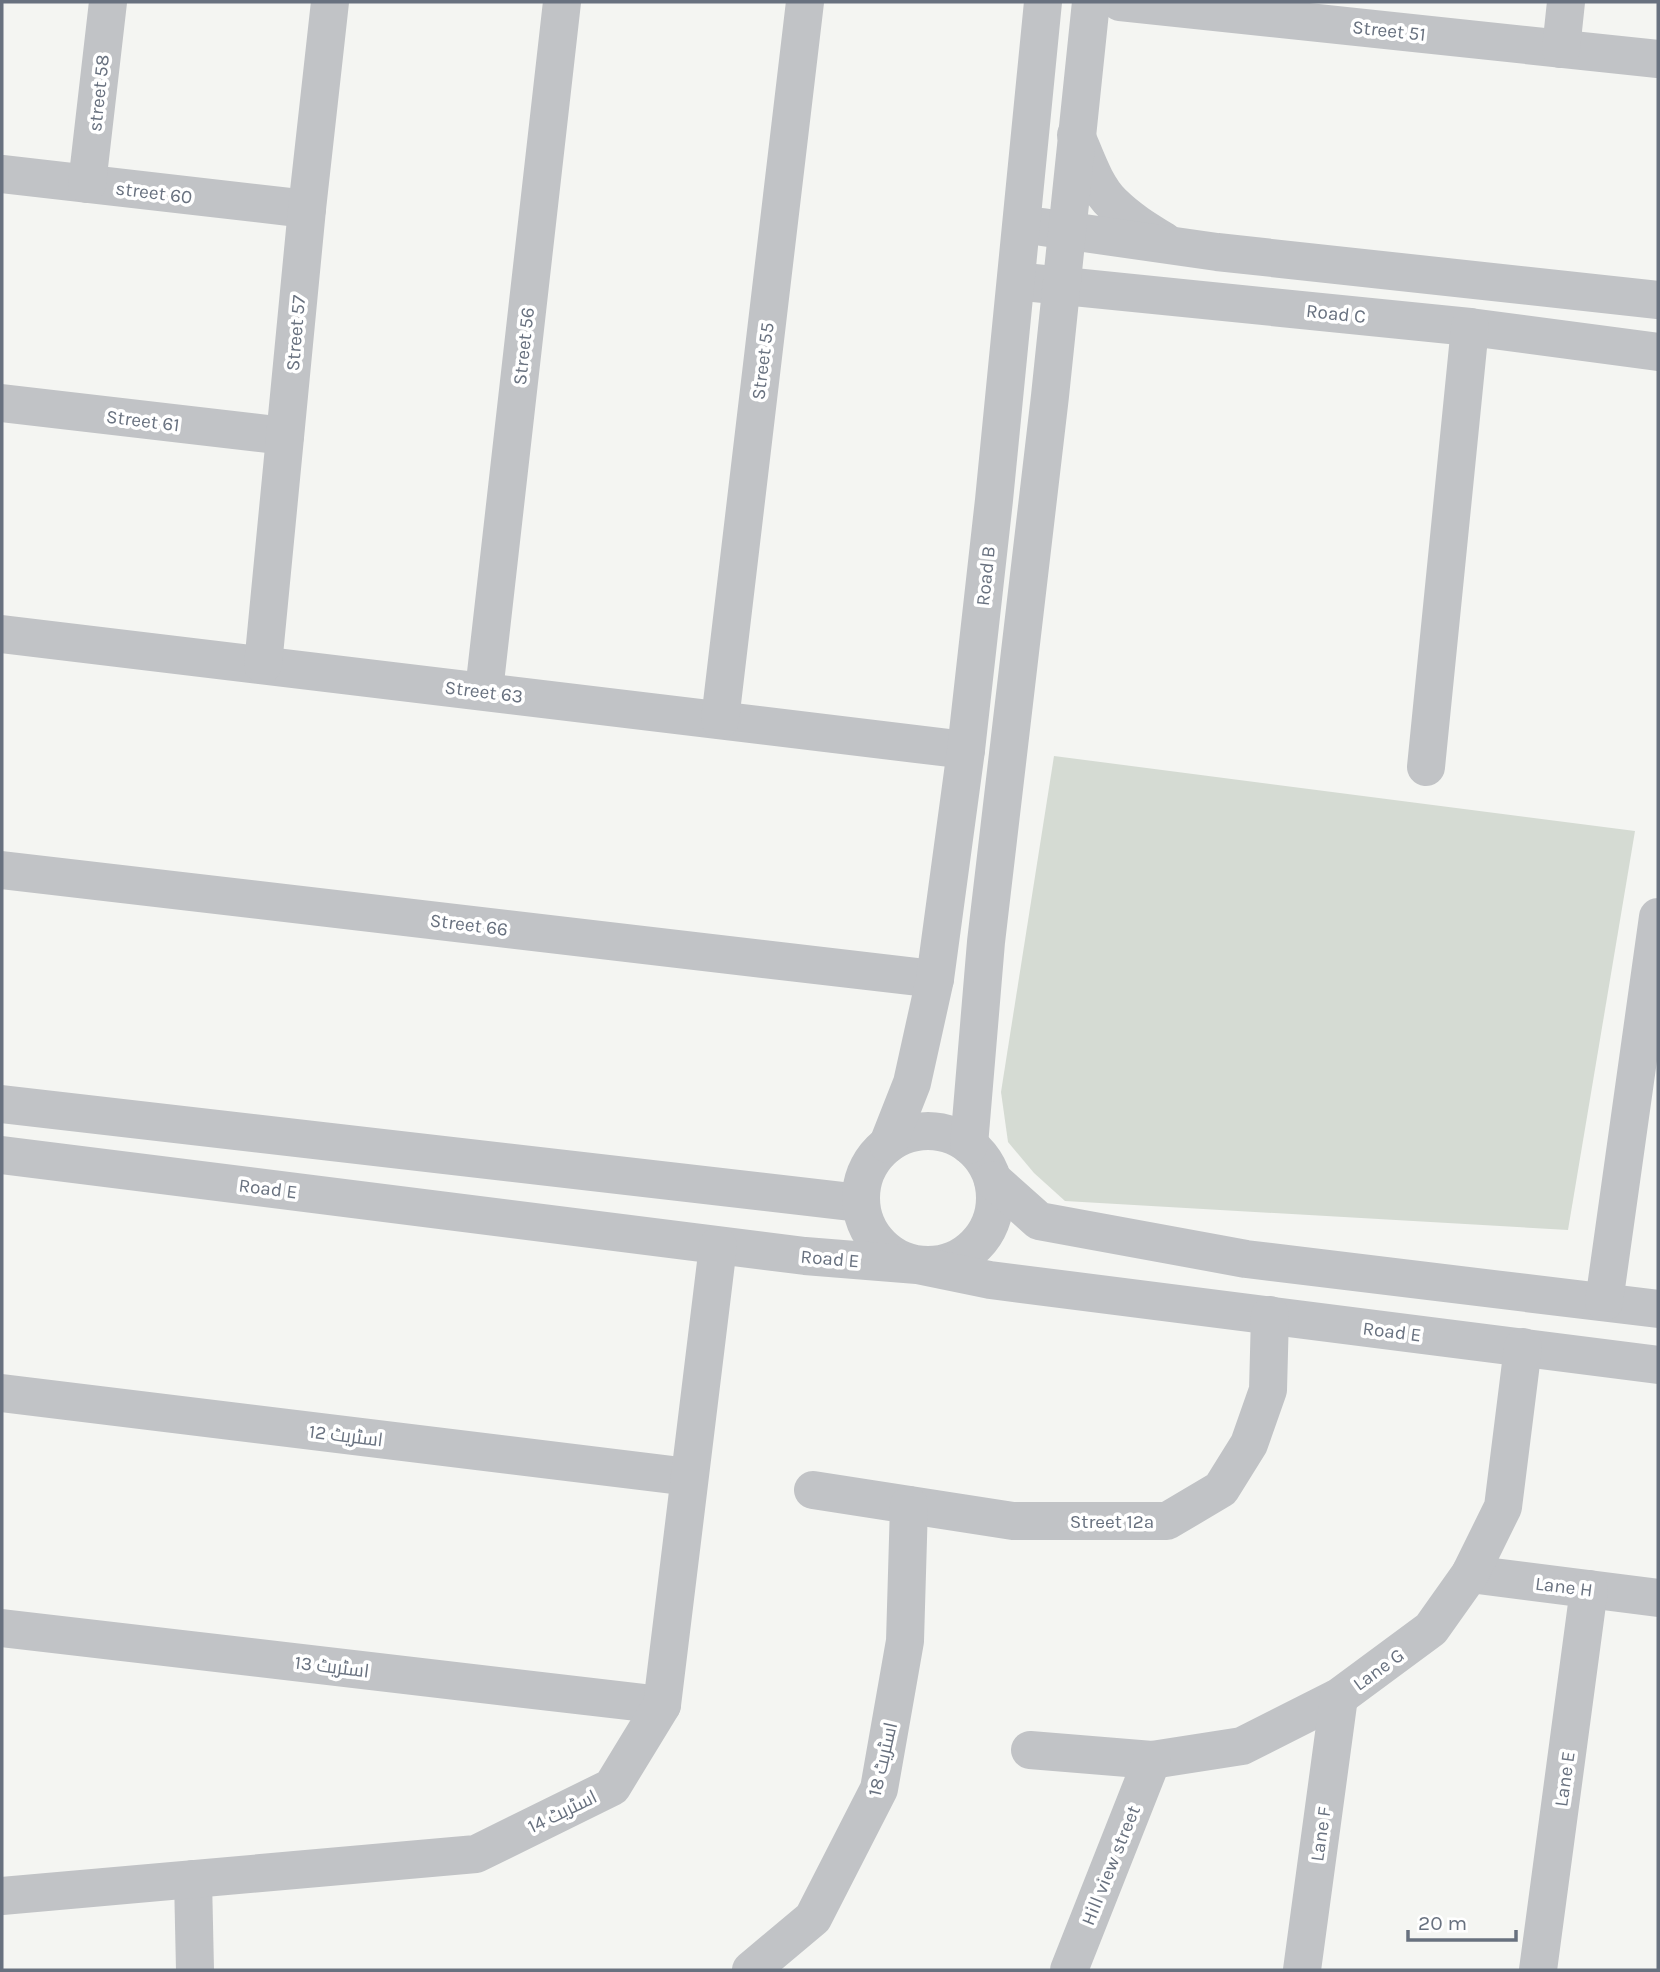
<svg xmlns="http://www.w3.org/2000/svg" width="1660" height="1972" font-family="Karla,Cairo,sans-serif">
	<rect width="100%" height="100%" fill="#f4f5f2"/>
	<polygon fill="#d5dbd3" points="1054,756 1635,831 1568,1230 1065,1201 1034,1173 1008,1142 1001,1092"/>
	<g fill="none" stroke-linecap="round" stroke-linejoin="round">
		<g stroke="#c1c3c6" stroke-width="38">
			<polyline points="1120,2 1658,59"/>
			<polyline points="1561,49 1566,2"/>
			<path d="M1076,135C1086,158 1095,187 1113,204C1128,219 1146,230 1164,241"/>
			<polyline points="2,174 307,209"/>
			<polyline points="87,184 108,2"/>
			<polyline points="1042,227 1217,252 1658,300"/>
			<polyline points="1034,283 1470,327 1658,352"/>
			<polyline points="2,403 285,436"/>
			<polyline points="2,634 966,750"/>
			<polyline points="263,665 307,209 330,2"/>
			<polyline points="484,691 562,2"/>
			<polyline points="720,720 805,2"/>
			<polyline points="1426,767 1470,327"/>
			<polyline points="2,870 935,979"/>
			<polyline points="2,1104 861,1203"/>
			<circle cx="928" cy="1198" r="67"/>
			<polyline points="888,1144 912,1083 935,979 966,750 994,500 1043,2"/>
			<polyline points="969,1145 986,942 1050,396 1091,2"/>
			<polyline points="2,1155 805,1256 917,1265 990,1280 1658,1365"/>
			<polyline points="993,1180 1039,1221 1246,1259 1658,1309"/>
			<polyline points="1604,1302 1658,917"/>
			<polyline points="2,1393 689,1477"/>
			<polyline points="813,1490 1013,1521 1167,1521 1221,1489 1249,1444 1268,1390 1270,1315"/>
			<polyline points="1470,1574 1658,1598"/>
			<polyline points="2,1628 662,1705"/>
			<polyline points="1030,1750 1152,1760 1242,1746 1339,1697 1431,1629 1470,1574 1503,1507 1523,1347"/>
			<polyline points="193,1879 195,1970"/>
			<polyline points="2,1896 476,1854 612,1787 662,1705 718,1246"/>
			<polyline points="751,1970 813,1918 879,1789 905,1641 909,1505"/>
			<polyline points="1069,1970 1152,1760"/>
			<polyline points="1302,1970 1339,1697"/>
			<polyline points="1538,1970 1589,1589"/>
		</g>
	</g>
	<g text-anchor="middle" stroke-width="7" stroke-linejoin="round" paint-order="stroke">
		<g font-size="19" fill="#68717f" stroke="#fff">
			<text transform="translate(1389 30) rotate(6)" y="7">Street 51</text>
			<text transform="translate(98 93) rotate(-84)" y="7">street 58</text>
			<text transform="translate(154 192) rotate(7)" y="7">street 60</text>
			<text transform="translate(1336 313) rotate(6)" y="7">Road C</text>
			<text transform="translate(295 333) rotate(-85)" y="7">Street 57</text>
			<text transform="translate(523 346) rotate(-84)" y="7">Street 56</text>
			<text transform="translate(762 361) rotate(-83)" y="7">Street 55</text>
			<text transform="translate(143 420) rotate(7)" y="7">Street 61</text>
			<text transform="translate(985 576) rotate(-84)" y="7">Road B</text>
			<text transform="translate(484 691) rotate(7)" y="7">Street 63</text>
			<text transform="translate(469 924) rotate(7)" y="7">Street 66</text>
			<text transform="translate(268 1188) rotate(7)" y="7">Road E</text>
			<text transform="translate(830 1258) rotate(5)" y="7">Road E</text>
			<text transform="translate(1392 1331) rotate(7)" y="7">Road E</text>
			<text transform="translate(346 1435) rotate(7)" y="7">اسٹریٹ 12</text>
			<text x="1112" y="1528">Street 12a</text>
			<text transform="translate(1564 1586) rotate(7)" y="7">Lane H</text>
			<text transform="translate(332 1666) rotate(7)" y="7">اسٹریٹ 13</text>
			<text transform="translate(1378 1669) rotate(-36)" y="7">Lane G</text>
			<text transform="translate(882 1759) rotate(-77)" y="7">اسٹریٹ 18</text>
			<text transform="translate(1564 1779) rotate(-82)" y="7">Lane E</text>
			<text transform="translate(562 1811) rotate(-26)" y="7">اسٹریٹ 14</text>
			<text transform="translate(1320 1834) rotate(-82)" y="7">Lane F</text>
			<text transform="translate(1110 1865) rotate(-68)" y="7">Hill view street</text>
		</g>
	</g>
	<rect width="1660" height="1972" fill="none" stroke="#68717f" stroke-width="7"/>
	<path d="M1408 1930v10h108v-10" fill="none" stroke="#68717f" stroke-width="3.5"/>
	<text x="1418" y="1930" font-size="21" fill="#68717f" stroke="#ffffff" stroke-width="5" paint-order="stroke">20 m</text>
</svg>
